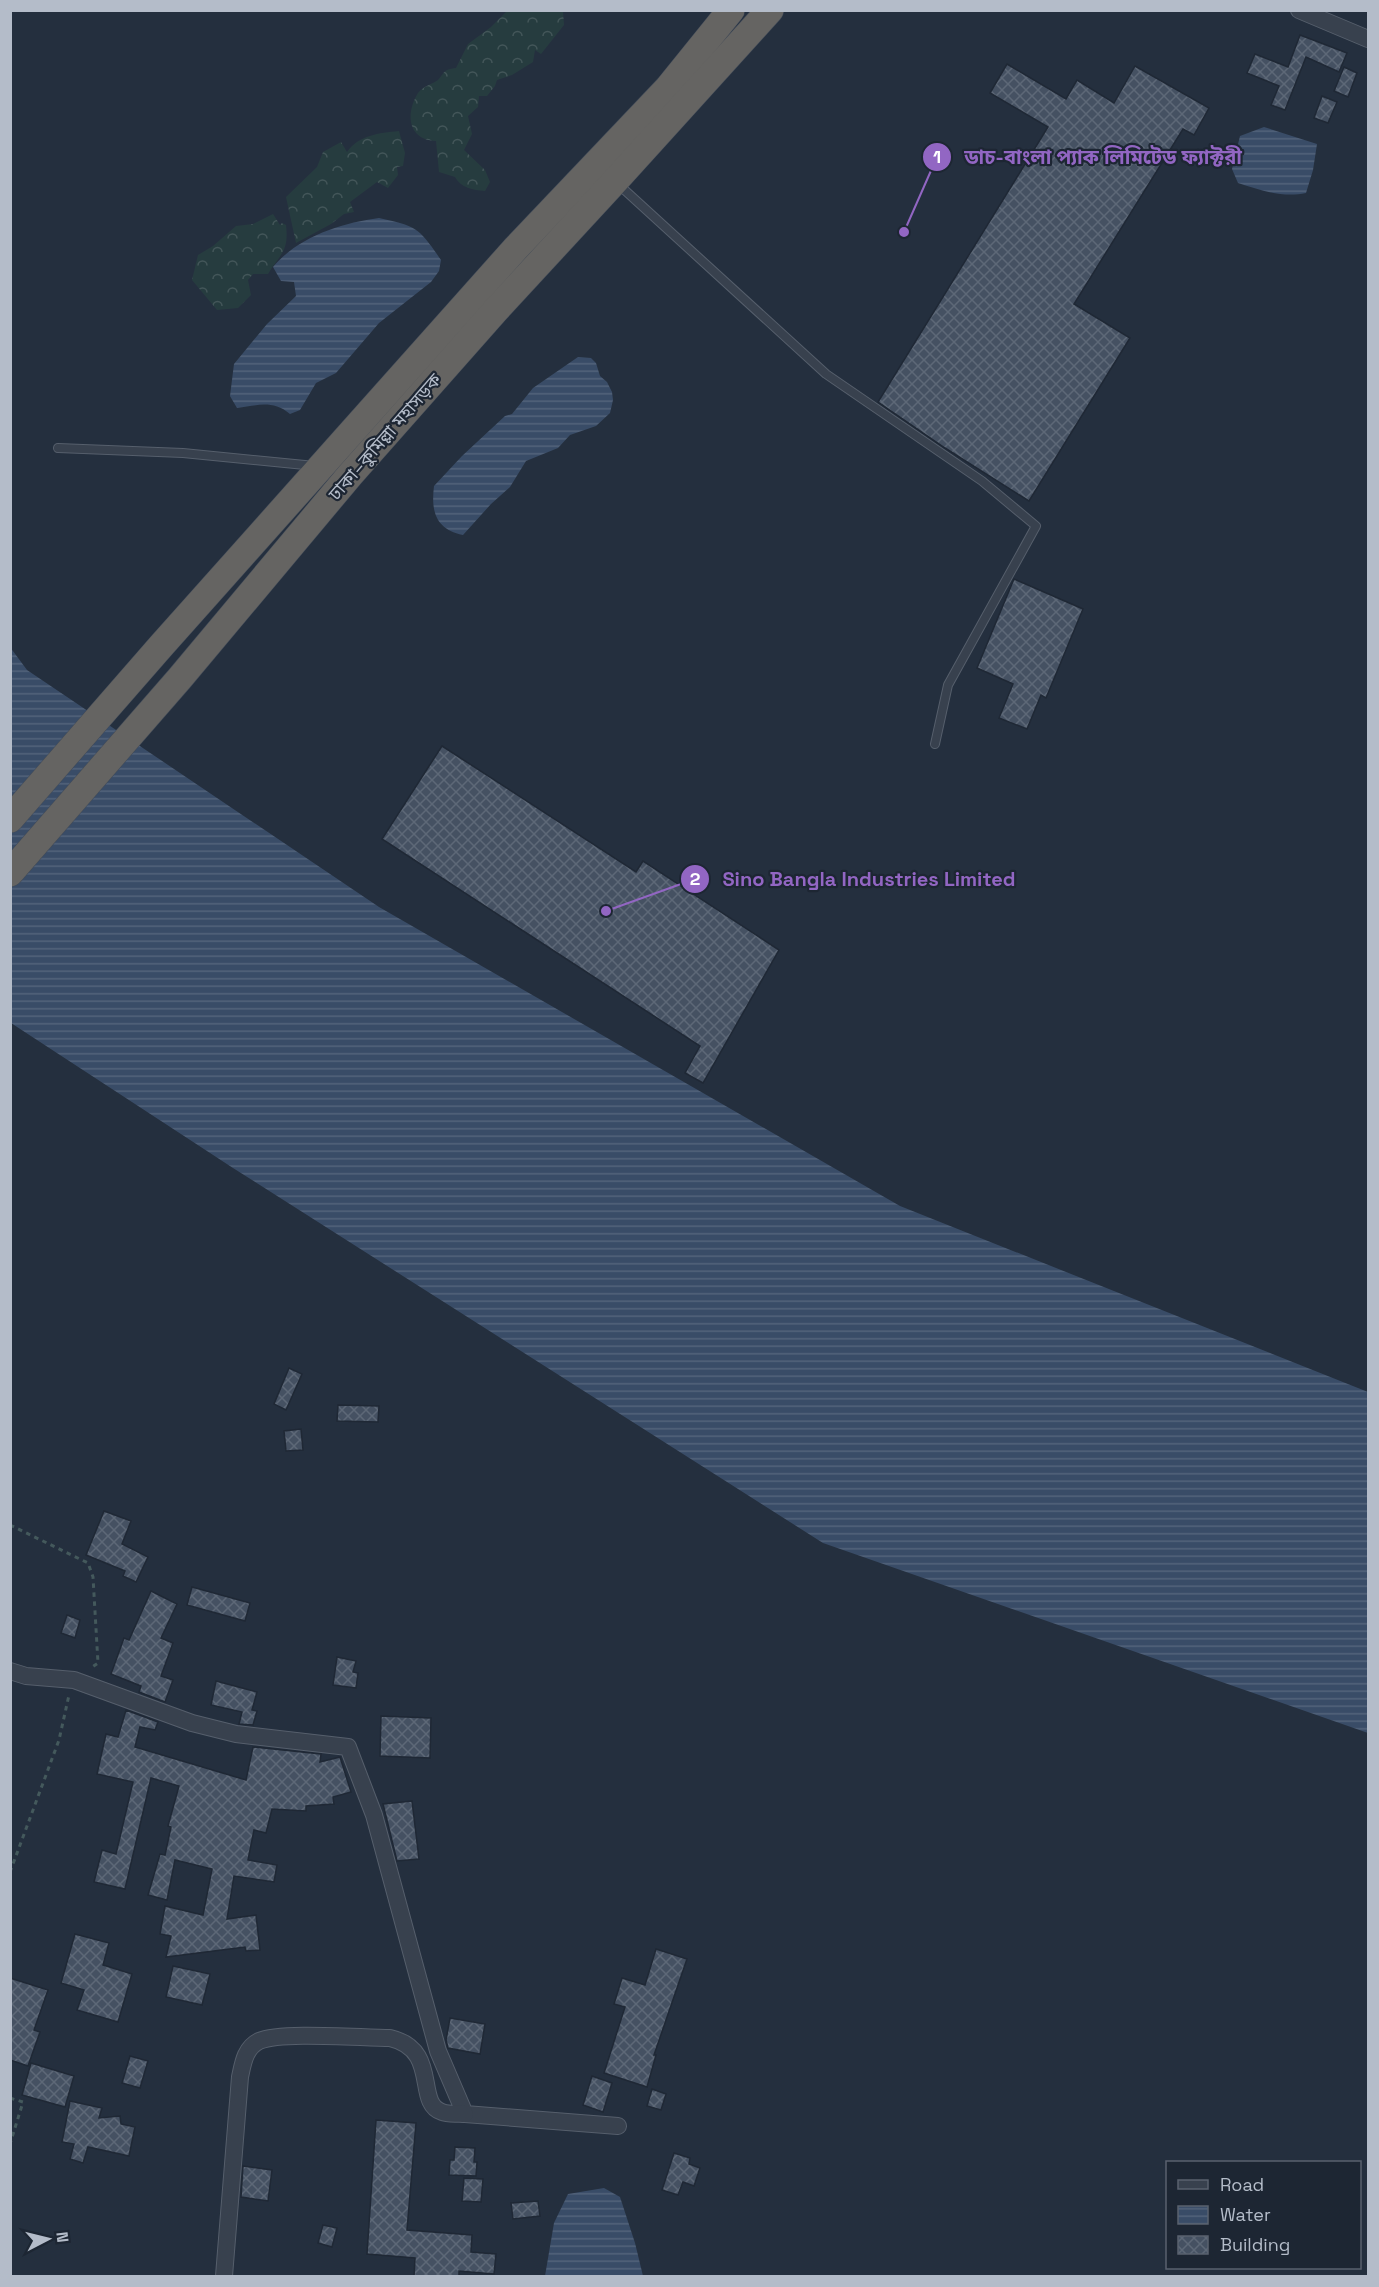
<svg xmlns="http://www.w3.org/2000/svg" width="1379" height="2287" font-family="'Space Grotesk','Noto Sans Bengali',sans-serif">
	<defs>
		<pattern id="forest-crowns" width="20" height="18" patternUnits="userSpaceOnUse" patternTransform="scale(1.5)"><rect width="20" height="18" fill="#263c3f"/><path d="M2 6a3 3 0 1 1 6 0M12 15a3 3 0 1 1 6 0" fill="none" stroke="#435659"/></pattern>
		<pattern id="water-rules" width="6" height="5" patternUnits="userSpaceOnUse" patternTransform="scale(1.5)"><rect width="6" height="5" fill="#394c67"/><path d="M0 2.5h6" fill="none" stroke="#53647b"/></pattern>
		<pattern id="building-cross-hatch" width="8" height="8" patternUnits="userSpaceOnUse" patternTransform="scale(1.5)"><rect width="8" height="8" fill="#455162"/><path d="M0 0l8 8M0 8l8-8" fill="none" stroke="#5d6877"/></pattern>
	</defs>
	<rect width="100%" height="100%" fill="#242f3e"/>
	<g fill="url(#forest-crowns)">
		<path d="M507,11H563L564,25L541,54L535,50L533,62L512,75L497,80L495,86L487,96H479L478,107L468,116L472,134L464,150L485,170L490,182L485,191C473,190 461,188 455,177L439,172L436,141C408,140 405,114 418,93C422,87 432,84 438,80C441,77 443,72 447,70C450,69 453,68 456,68L468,44L491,27Z"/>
		<path d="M399,131L405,153L403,166L397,167L398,175L388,188L377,182L350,202L354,212L344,214L331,224L296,243L286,197L317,167L323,152L341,142L347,152C359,135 379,133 399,131Z"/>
		<path d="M273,214L280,225L282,223L286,225C289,251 281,253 268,274H253L248,280L251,295L238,308L217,310L192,280L198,255L213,246L236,226L253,224Z"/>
	</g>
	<g fill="url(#water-rules)">
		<path d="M1264,127L1317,144L1313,170L1306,193C1282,198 1260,190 1238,183L1232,169L1240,136Z"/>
		<path d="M379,218C417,226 419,228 441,260L439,271L431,282L379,323L336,373L316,383L300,410L290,414C273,400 258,405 237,408L230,396L234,364L267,324L296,296L294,282L281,281L273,267C298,237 341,223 379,218Z"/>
		<path d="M578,357L591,358L596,363L600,376L607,382L612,392L613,400L610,413L596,426L570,435L558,448L526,461L510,487L491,504L463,535C435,529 431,511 434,486L462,456L505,416L512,414L533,388Z"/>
		<polygon points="10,647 27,670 379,907 900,1206 1368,1392 1368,1733 823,1543 233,1168 11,1023"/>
		<polygon points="604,2188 620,2197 635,2243 643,2276 545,2276 554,2223 568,2194"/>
	</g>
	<g fill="url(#building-cross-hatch)" stroke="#1f2835" stroke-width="1.5">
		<polygon points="1300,35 1347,53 1339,72 1306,57 1285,110 1271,105 1279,86 1247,73 1255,54 1288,67"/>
		<polygon points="1007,64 1066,99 1077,80 1114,103 1135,66 1209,108 1194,135 1183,129 1074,304 1130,338 1029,501 945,448 878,402 1048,127 990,93"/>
		<polygon points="1344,67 1357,73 1348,97 1334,91"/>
		<polygon points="1322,96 1337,102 1328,123 1314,118"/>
		<polygon points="1014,579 1083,609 1046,698 1041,695 1027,729 999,718 1013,684 977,668"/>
		<polygon points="442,746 636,872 643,861 779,950 703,1083 685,1073 700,1046 382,839"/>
		<polygon points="289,1368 302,1374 286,1410 274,1404"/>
		<polygon points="338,1405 379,1406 378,1422 337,1421"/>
		<polygon points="301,1429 303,1450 286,1451 284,1431"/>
		<polygon points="104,1511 131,1521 122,1544 148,1557 136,1582 123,1576 125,1571 86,1555"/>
		<polygon points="192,1587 250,1603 245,1621 187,1605"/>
		<polygon points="151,1591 177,1604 161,1638 173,1643 161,1676 173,1680 165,1702 139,1692 141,1686 111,1674 124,1638 129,1640"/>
		<polygon points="67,1615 80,1620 75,1638 61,1633"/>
		<polygon points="337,1657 356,1661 353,1672 358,1673 356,1688 333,1685"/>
		<polygon points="216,1681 257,1692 252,1710 257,1711 253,1725 239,1724 242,1712 211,1705"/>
		<polygon points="126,1710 158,1722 155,1730 140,1727 135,1747 246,1780 253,1747 321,1754 320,1762 340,1757 351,1792 333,1797 334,1804 306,1806 306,1811 272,1809 266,1833 254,1830 248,1860 277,1865 274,1882 234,1876 227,1919 256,1915 260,1950 246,1951 245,1947 166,1957 171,1936 160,1934 165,1906 203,1915 212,1869 175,1860 167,1900 148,1895 160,1854 165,1855 171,1827 168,1826 179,1786 151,1778 125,1889 94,1882 102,1850 116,1854 133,1782 97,1774 106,1734 118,1737"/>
		<polygon points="381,1716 431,1718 430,1758 380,1756"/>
		<polygon points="412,1801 419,1859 397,1861 383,1804"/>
		<polygon points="75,1934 109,1943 103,1965 132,1974 118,2022 77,2010 84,1990 61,1983"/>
		<polygon points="656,1949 687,1959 654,2055 656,2055 647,2087 604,2073 625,2007 614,2004 622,1978 645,1985"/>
		<polygon points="173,1966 210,1974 202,2005 166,1997"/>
		<polygon points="10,1978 48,1990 34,2030 40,2032 28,2066 10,2060"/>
		<polygon points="450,2018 485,2024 480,2054 448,2048 446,2040"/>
		<polygon points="130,2056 148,2061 140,2088 122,2083"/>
		<polygon points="31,2063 74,2076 65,2107 22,2095"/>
		<polygon points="592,2076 612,2083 603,2112 583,2105"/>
		<polygon points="652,2089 666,2094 661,2110 647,2106"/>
		<polygon points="70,2101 102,2108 99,2118 120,2116 121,2124 135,2127 129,2156 88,2147 83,2163 70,2159 74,2144 62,2142"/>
		<polygon points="376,2120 416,2123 407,2230 472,2235 471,2252 496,2254 494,2274 459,2271 459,2277 414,2277 415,2258 367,2254"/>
		<polygon points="455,2147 475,2148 474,2162 477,2162 476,2176 449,2175 450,2160 454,2160"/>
		<polygon points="674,2153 690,2158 689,2164 700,2168 694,2186 683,2182 678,2195 662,2190"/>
		<polygon points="243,2166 272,2170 268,2201 241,2197"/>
		<polygon points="464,2178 483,2179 481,2202 462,2201"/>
		<polygon points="538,2201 540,2216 513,2219 511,2203"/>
		<polygon points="323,2225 337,2228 332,2247 318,2243"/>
	</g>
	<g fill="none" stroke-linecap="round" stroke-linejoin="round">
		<g stroke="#565f6c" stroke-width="10">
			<g id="service">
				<polyline points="618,184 826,374 982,481 1036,526 948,685 935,744"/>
				<polyline points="58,448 183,453 315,466"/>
			</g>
		</g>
		<g stroke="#565f6c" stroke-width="18">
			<g id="minor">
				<polyline points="1299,10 1368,39"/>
				<polyline points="10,1671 26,1676 74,1680 192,1723 236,1734 348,1747 374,1815 438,2051 465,2114 618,2126"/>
				<path d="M224,2276L240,2077C243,2063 245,2048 259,2041C282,2031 361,2038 390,2038C441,2050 414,2103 442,2112C449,2115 458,2113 465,2114"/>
			</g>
		</g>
		<g stroke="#434c59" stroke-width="28">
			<g id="trunk">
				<polyline points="10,819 161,646 515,249 668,88 731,10"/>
				<polyline points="10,873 180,678 350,475 495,311 615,181 770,10"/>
			</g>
		</g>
		<g stroke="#44595c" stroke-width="3" stroke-dasharray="4.5 4.5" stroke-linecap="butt">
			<polyline points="10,1525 88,1563 93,1577 98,1663 91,1668"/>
			<polyline points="10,1872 59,1740 69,1695"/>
			<polyline points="10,2098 23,2102 10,2144"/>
		</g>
		<use href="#service" stroke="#38414e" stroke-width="8"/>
		<use href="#minor" stroke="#38414e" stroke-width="16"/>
		<use href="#trunk" stroke="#656462" stroke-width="27"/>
	</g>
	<g text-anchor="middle" stroke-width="4.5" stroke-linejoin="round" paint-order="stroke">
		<g font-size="18" fill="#b4bcc9" stroke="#1d2633">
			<text transform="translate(385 437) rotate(-49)" y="6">ঢাকা–কুমিল্লা মহাসড়ক</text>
		</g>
	</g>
	<path fill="none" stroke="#9266c3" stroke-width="2" d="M904 232L937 157M606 911L695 879"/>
	<g fill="#9266c3" stroke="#1d2633" stroke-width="2">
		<circle cx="904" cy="232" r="6"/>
		<circle cx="606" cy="911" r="6"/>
		<circle cx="937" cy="157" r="15"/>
		<circle cx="695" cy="879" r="15"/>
	</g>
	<g font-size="18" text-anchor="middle" font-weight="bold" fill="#fff">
		<text x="937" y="163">1</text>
		<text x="695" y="885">2</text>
	</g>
	<g font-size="20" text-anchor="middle" font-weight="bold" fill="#9266c3" stroke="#1d2633" stroke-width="4.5" stroke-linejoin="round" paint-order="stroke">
		<text x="1103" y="164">ডাচ-বাংলা প্যাক লিমিটেড ফ্যাক্টরী</text>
		<text x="869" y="886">Sino Bangla Industries Limited</text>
	</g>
	<rect width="1379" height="2287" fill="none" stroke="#b4bcc9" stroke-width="24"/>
	<rect x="1166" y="2161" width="195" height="108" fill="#1d2633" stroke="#59626f" stroke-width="1.5"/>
	<rect x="1178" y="2180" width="30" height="9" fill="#38414e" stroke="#59626f" stroke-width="1.5"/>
	<text x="1220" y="2191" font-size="18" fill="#b4bcc9">Road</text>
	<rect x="1178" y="2206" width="30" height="18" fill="url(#water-rules)" stroke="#59626f" stroke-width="1.5"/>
	<text x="1220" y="2221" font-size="18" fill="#b4bcc9">Water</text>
	<rect x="1178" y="2236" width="30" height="18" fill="url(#building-cross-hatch)" stroke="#59626f" stroke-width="1.5"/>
	<text x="1220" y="2251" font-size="18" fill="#b4bcc9">Building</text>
	<g transform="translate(48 2239) rotate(83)" stroke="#1d2633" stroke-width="4.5" paint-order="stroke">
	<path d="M0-4.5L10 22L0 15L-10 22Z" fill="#b4bcc9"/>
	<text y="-9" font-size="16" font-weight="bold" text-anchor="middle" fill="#b4bcc9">N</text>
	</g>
</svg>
